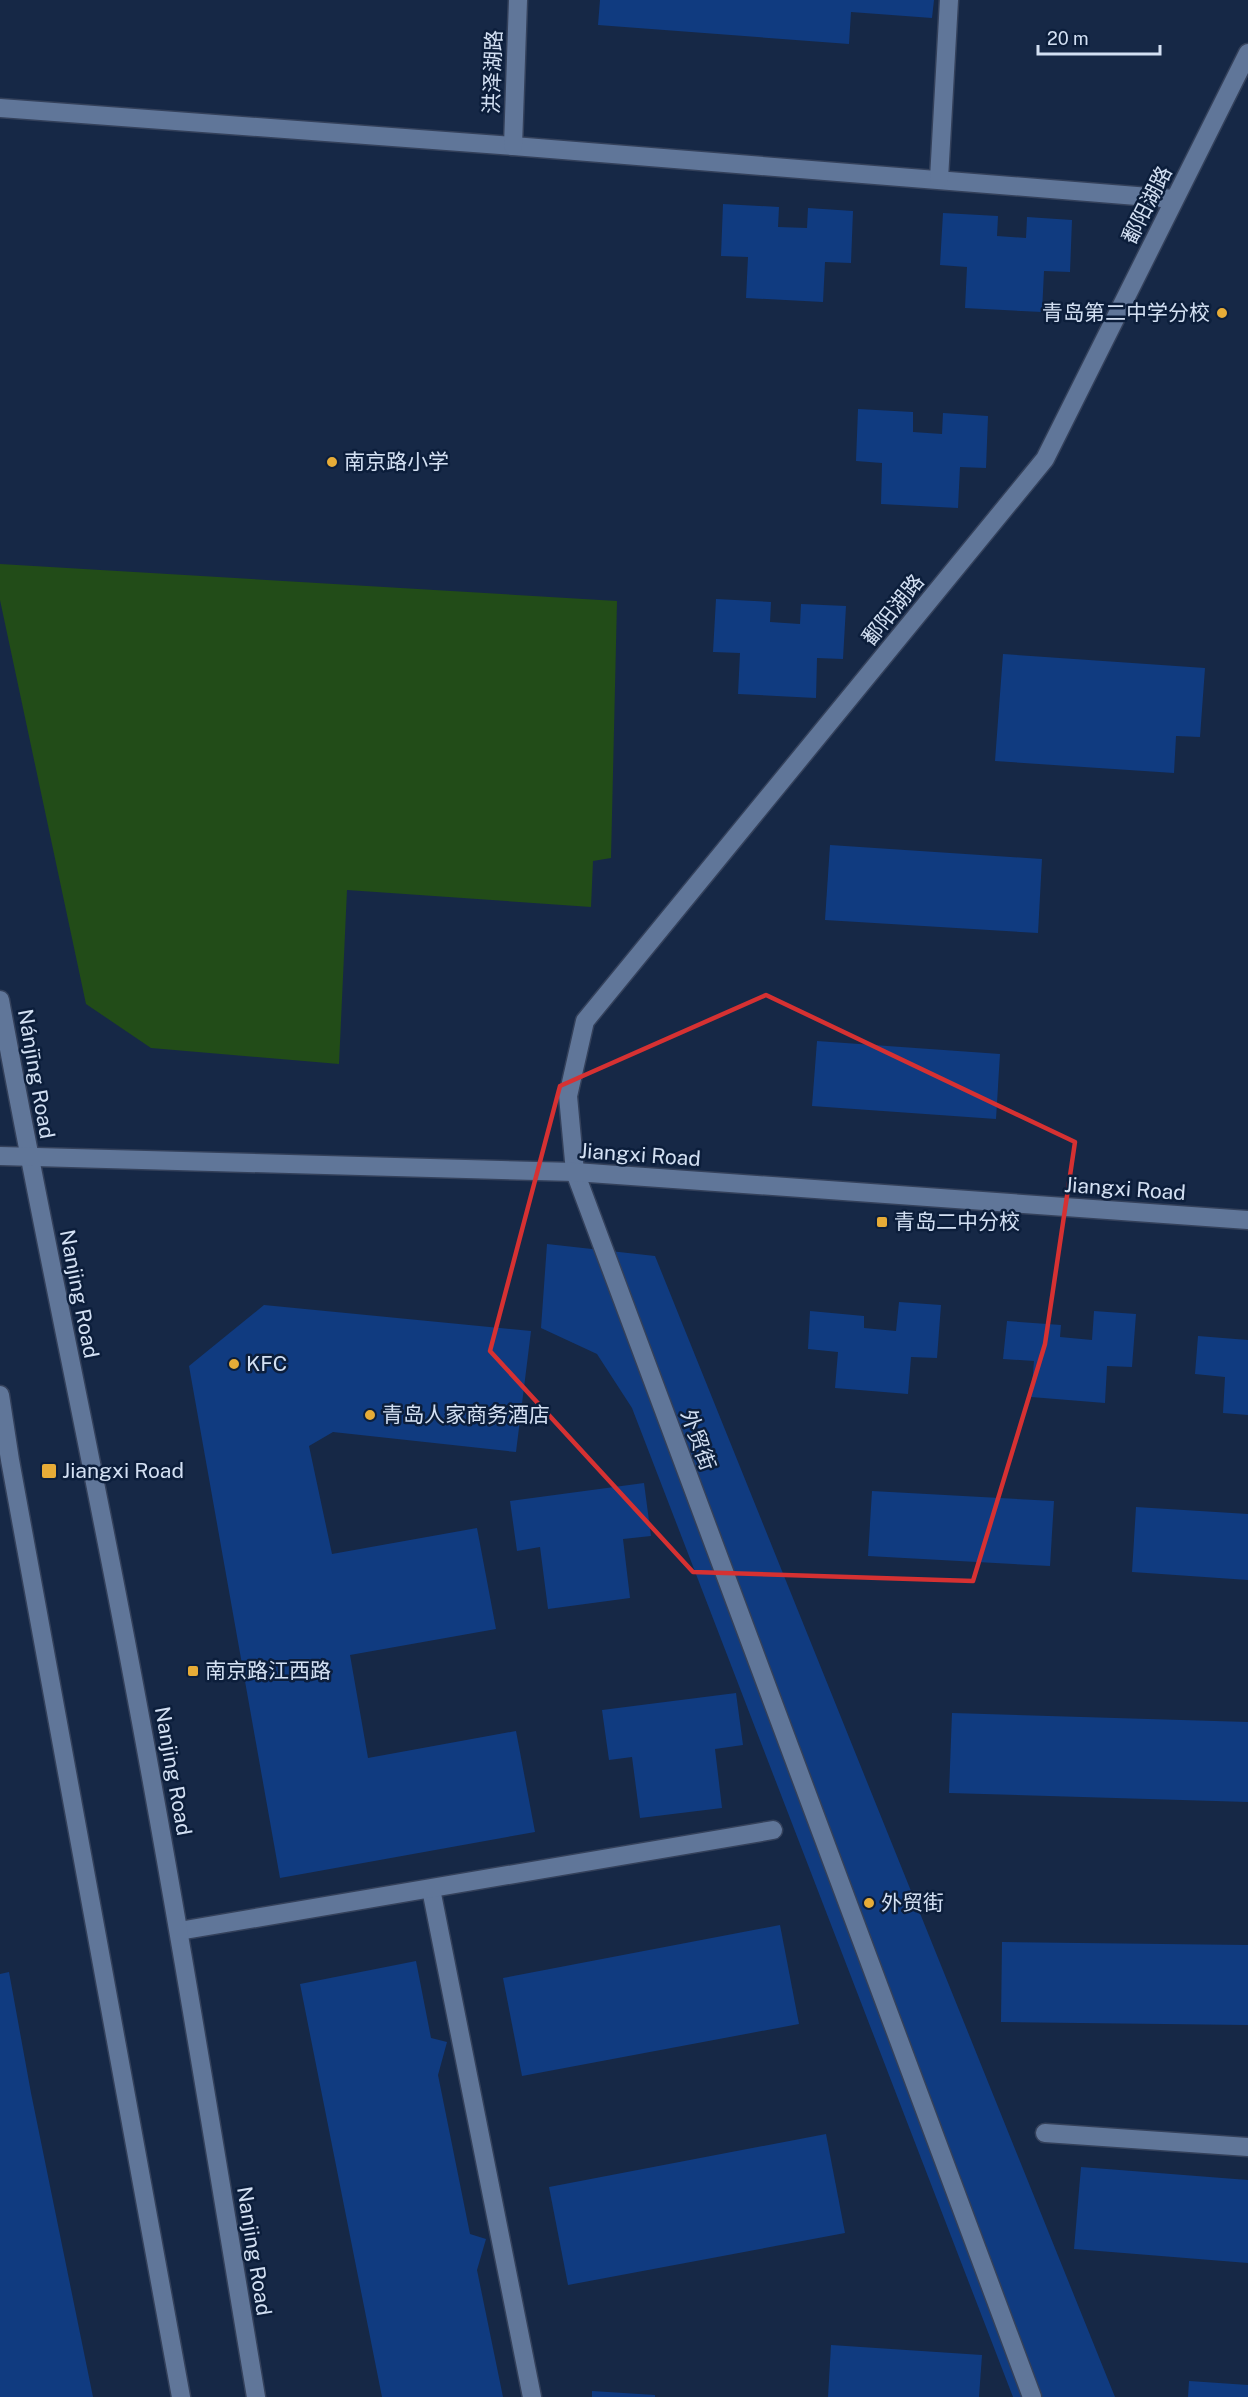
<svg xmlns="http://www.w3.org/2000/svg" width="1248" height="2397" font-family="'Public Sans','Noto Sans SC',sans-serif">
	<rect width="100%" height="100%" fill="#162846"/>
	<polygon fill="#224c18" points="0,564 617,601 611,858 593,861 591,907 347,890 339,1064 151,1048 86,1004 0,600"/>
	<g fill="#103b80">
		<polygon points="600,0 934,0 932,18 851,12 849,44 598,25"/>
		<polygon points="723,204 779,207 778,227 807,228 808,208 853,211 851,263 825,262 823,302 746,298 748,257 721,256"/>
		<polygon points="943,213 998,216 997,236 1026,238 1027,217 1072,220 1070,272 1044,271 1042,312 965,308 967,267 940,265"/>
		<polygon points="858,409 913,412 913,432 942,434 943,413 988,416 986,468 960,467 958,508 881,504 882,463 856,461"/>
		<polygon points="716,599 771,602 770,622 800,624 801,604 846,606 843,659 817,658 816,698 738,694 740,653 713,652"/>
		<polygon points="1003,654 1205,668 1200,737 1176,736 1174,773 995,761"/>
		<polygon points="830,845 1042,859 1038,933 825,920"/>
		<polygon points="817,1041 1000,1054 996,1119 812,1106"/>
		<polygon points="547,1244 655,1256 1115,2397 1013,2397 632,1408 597,1354 541,1328"/>
		<polygon points="899,1302 941,1305 937,1358 911,1357 908,1394 835,1388 838,1352 808,1349 810,1311 864,1316 864,1328 896,1331"/>
		<polygon points="264,1305 531,1331 516,1452 333,1432 309,1446 332,1554 477,1528 496,1629 350,1655 368,1758 516,1731 535,1832 280,1878 189,1366"/>
		<polygon points="1094,1311 1136,1314 1132,1367 1107,1366 1105,1403 1031,1397 1034,1361 1003,1359 1007,1321 1061,1325 1060,1337 1092,1340"/>
		<polygon points="1198,1336 1248,1340 1248,1415 1223,1413 1225,1377 1195,1374"/>
		<polygon points="644,1483 651,1536 623,1539 630,1598 548,1609 540,1547 517,1551 510,1501"/>
		<polygon points="872,1491 1054,1501 1050,1566 868,1556"/>
		<polygon points="1136,1507 1248,1514 1248,1580 1132,1572"/>
		<polygon points="736,1693 743,1745 715,1749 722,1808 640,1818 632,1757 609,1760 602,1710"/>
		<polygon points="952,1713 1248,1722 1248,1802 949,1793"/>
		<polygon points="780,1925 799,2024 522,2076 503,1978"/>
		<polygon points="1002,1942 1248,1945 1248,2025 1001,2022"/>
		<polygon points="416,1961 431,2038 447,2042 438,2075 470,2234 486,2239 477,2270 503,2397 382,2397 300,1984"/>
		<polygon points="9,1972 31,2093 93,2397 0,2397 0,1974"/>
		<polygon points="826,2134 845,2233 568,2285 549,2187"/>
		<polygon points="1081,2167 1248,2180 1248,2263 1074,2249"/>
		<polygon points="831,2345 982,2355 979,2397 828,2397"/>
		<polygon points="1189,2381 1248,2385 1248,2397 1188,2397"/>
		<polygon points="592,2391 655,2395 655,2397 592,2397"/>
	</g>
	<g fill="none" stroke-linecap="round" stroke-linejoin="round">
		<g stroke="#34415b" stroke-width="21">
			<g id="street">
				<polyline points="0,108 513,146 1174,199"/>
				<polyline points="513,146 518,0"/>
				<polyline points="939,179 949,0"/>
				<polyline points="431,1889 532,2397"/>
				<polyline points="179,1931 773,1830"/>
				<polyline points="1045,2133 1248,2147"/>
				<polyline points="1032,2397 575,1172 568,1096 585,1021 1045,459 1248,53"/>
			</g>
		</g>
		<g stroke="#34415b" stroke-width="21">
			<g id="secondary">
				<path d="M0,1000C41,1227 91,1452 133,1679C178,1918 216,2157 256,2397"/>
				<polyline points="0,1156 575,1172 1248,1220"/>
				<polyline points="0,1395 10,1460 181,2397"/>
			</g>
		</g>
		<use href="#street" stroke="#607699" stroke-width="18"/>
		<use href="#secondary" stroke="#607699" stroke-width="18"/>
	</g>
	<path fill="none" stroke="#d63132" stroke-width="4.5" stroke-linejoin="round" d="M766,995L1075,1142L1045,1344L973,1581L693,1572L490,1351L560,1086Z"/>
	<g fill="#e7ac37" stroke="#0c1e3b" stroke-width="2">
		<circle cx="1222" cy="313" r="6"/>
		<circle cx="332" cy="462" r="6"/>
		<rect x="876" y="1216" width="12" height="12" rx="3"/>
		<circle cx="234" cy="1364" r="6"/>
		<circle cx="370" cy="1415" r="6"/>
		<rect x="41" y="1463" width="16" height="16" rx="3"/>
		<rect x="187" y="1665" width="12" height="12" rx="3"/>
		<circle cx="869" cy="1903" r="6"/>
	</g>
	<g text-anchor="middle" stroke-width="5" stroke-linejoin="round" paint-order="stroke">
		<g font-size="21" fill="#d3e0f3" stroke="#0c1e3b">
			<text transform="translate(493 72) rotate(-88)" y="7">洪泽湖路</text>
			<text transform="translate(1147 205) rotate(-63)" y="7">鄱阳湖路</text>
			<text transform="translate(893 610) rotate(-51)" y="7">鄱阳湖路</text>
			<text transform="translate(36 1074) rotate(80)" y="7">Nánjīng Road</text>
			<text transform="translate(640 1155) rotate(4)" y="7">Jiangxi Road</text>
			<text transform="translate(1125 1189) rotate(4)" y="7">Jiangxi Road</text>
			<text transform="translate(79 1294) rotate(79)" y="7">Nanjing Road</text>
			<text transform="translate(698 1440) rotate(70)" y="7">外贸街</text>
			<text transform="translate(173 1771) rotate(80)" y="7">Nanjing Road</text>
			<text transform="translate(254 2251) rotate(81)" y="7">Nanjing Road</text>
		</g>
		<g font-size="21" fill="#d3e0f3" stroke="#0c1e3b" text-anchor="start">
			<text x="1210" y="320" text-anchor="end">青岛第二中学分校</text>
			<text x="344" y="469">南京路小学</text>
			<text x="894" y="1229">青岛二中分校</text>
			<text x="246" y="1371">KFC</text>
			<text x="382" y="1422">青岛人家商务酒店</text>
			<text x="62" y="1478">Jiangxi Road</text>
			<text x="205" y="1678">南京路江西路</text>
			<text x="881" y="1910">外贸街</text>
		</g>
	</g>
	<path d="M1038 45v9h122v-9" fill="none" stroke="#d3e0f3" stroke-width="3"/>
	<text x="1047" y="45" font-size="18" fill="#d3e0f3" stroke="#0c1e3b" stroke-width="4.5" paint-order="stroke">20 m</text>
</svg>
